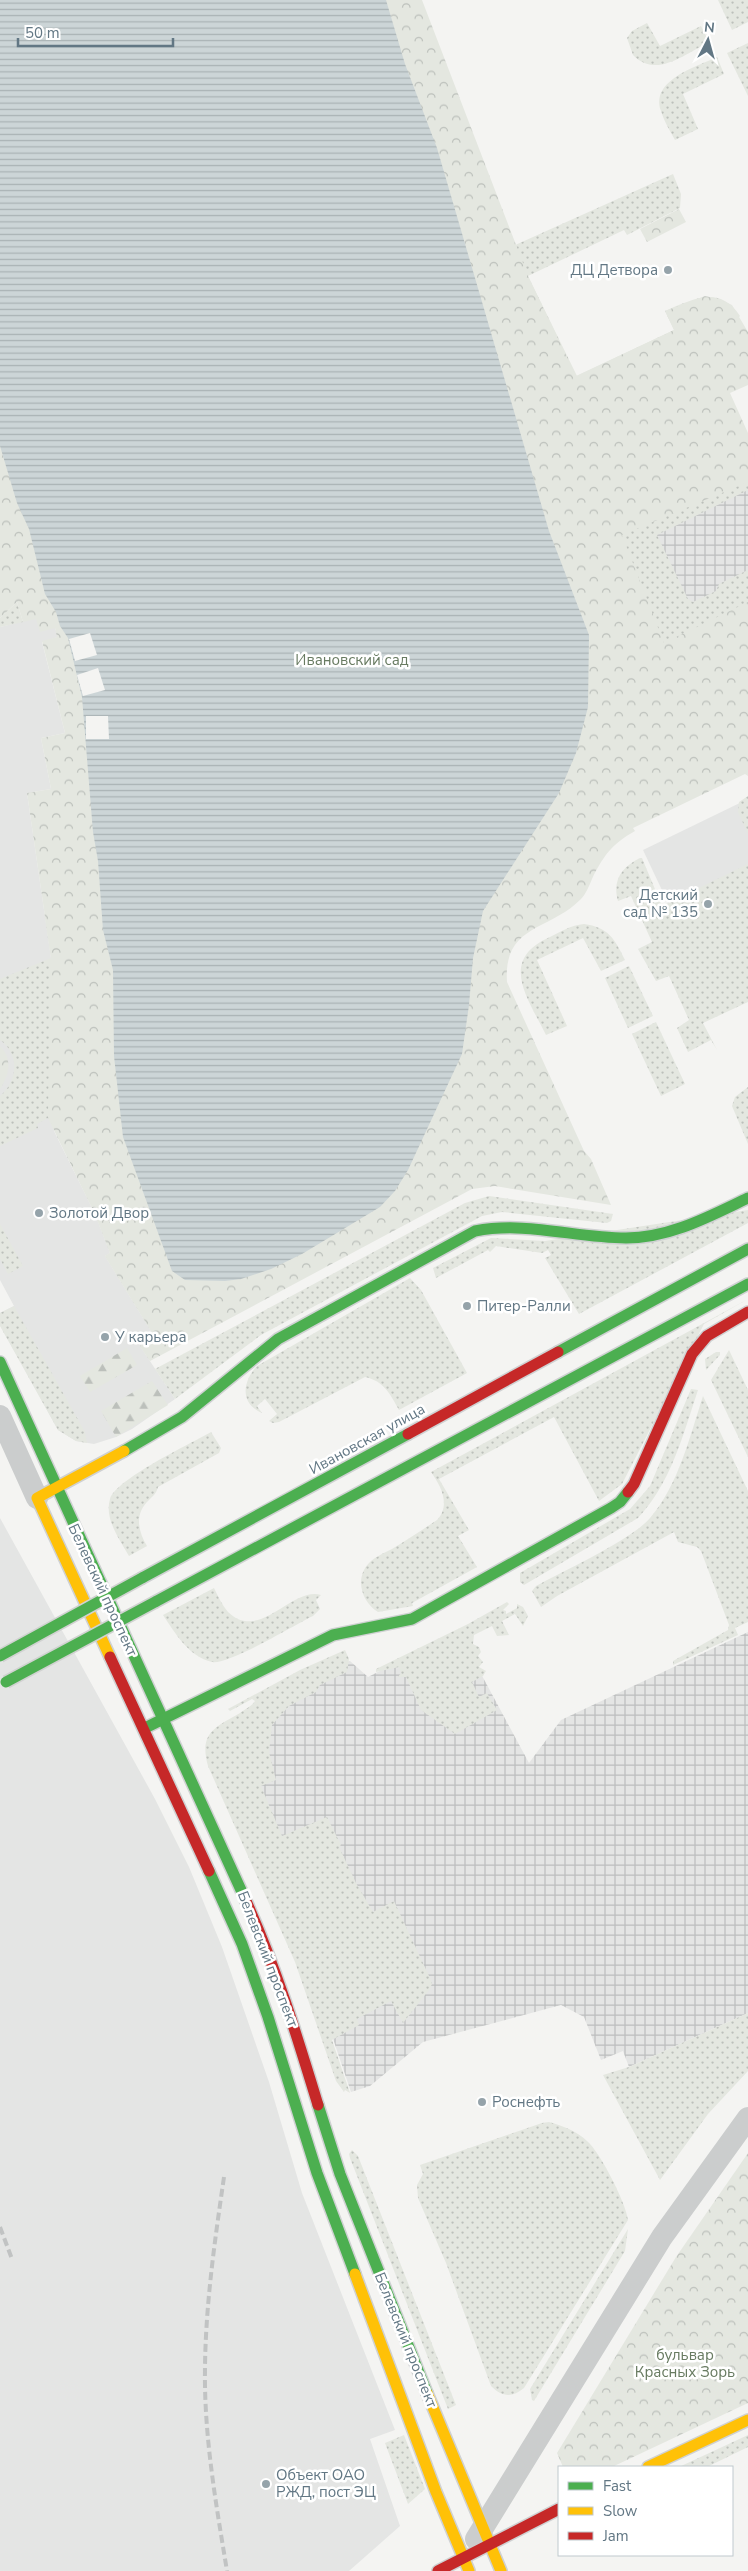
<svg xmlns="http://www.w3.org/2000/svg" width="748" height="2571" font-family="'Nunito Sans',sans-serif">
	<defs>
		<pattern id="industrial-grid" width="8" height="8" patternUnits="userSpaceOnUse" patternTransform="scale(1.25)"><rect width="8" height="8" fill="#e4e5e4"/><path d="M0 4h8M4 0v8" fill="none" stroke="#bcbebe"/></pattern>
		<pattern id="grass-dots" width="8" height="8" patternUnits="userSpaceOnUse" patternTransform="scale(1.25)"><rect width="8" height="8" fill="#e4e7e0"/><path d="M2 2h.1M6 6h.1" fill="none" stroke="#bcc0bb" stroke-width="1.8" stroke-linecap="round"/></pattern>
		<pattern id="forest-firs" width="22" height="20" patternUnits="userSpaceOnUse" patternTransform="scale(1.25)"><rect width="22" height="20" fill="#e4e7e0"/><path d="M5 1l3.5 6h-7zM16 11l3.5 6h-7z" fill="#bcc0bb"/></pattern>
		<pattern id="park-crowns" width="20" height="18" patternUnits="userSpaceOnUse" patternTransform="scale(1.25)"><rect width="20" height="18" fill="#e4e7e0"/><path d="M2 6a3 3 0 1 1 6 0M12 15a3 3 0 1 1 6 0" fill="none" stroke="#bcc0bb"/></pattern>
		<pattern id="water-rules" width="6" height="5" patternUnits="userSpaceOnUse" patternTransform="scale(1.25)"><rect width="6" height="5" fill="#ccd5d7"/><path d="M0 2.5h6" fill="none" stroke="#a9b2b4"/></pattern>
	</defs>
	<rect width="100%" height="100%" fill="#f4f4f2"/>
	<g fill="#e4e5e4">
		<polygon points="36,618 55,628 58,637 42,642 65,733 41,738 51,789 27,793 51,958 54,1131 95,1214 110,1253 105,1256 154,1336 140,1346 175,1399 132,1429 116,1437 94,1444 76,1441 58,1430 0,1325 0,1313 14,1306 0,1280 0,627"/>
		<polygon points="748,799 748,958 704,979 643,850"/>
		<polygon points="0,1518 155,1799 189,1867 222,1947 269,2082 302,2193 395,2430 370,2439 400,2526 349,2571 0,2571"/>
	</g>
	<g fill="url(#industrial-grid)">
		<polygon points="748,482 748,602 664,644 622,535"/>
		<polygon points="458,1631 529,1763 561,1720 748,1632 748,2013 629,2067 623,2051 601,2060 584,2017 561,2005 423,2042 370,2086 351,2092 301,1944 226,1757 339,1663 350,1661 368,1677"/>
	</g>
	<g fill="url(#grass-dots)">
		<polygon points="718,0 748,0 748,22 732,30"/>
		<path d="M647,23L660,46L701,26L709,42C685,54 656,79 633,55L627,38L632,31Z"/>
		<polygon points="748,43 748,96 727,53"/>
		<path d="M717,57L724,74L683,94L698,129L675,140C670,131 664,121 661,111C650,80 696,67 717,57Z"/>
		<path d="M673,174L681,194L680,208L627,235L624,230L528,276L577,376L674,330L665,311C692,300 719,284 740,316L714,344L594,409L502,251Z"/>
		<polygon points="748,477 748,490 657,535 688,599 693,602 716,591 719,584 748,570 748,625 717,668 627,646 587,546"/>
		<polygon points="17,602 23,622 0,627 0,618"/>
		<polygon points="748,796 748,834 738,812 739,802"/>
		<path d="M640,858H642L662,906L748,864V1002L703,1023L717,1050L711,1040L688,1052L677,1028L689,1020L669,976L656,981L638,949L652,942L631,896L618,901C612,880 622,867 640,858Z"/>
		<path d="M44,912L164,1297L150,1361L140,1346L154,1336L105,1256L110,1253L95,1214L48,1118L37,1124L38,1128L0,1146V1096C18,1081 20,1054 0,1040V979L51,958Z"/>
		<path d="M584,924C608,927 615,939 625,960L601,971L583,938L537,960L567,1026L546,1035C529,1000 498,961 548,938C560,932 571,925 584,924Z"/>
		<polygon points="629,966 653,1016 628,1028 605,978"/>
		<polygon points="656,1022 685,1084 661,1096 632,1034"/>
		<polygon points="748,1087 748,1144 732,1106 735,1097"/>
		<polygon points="489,1196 613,1214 611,1221 607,1223 502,1212 482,1216 261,1335 175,1399 155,1369 465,1203"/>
		<polygon points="748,1210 748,1223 579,1314 545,1258 551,1255 548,1250 542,1253 496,1246 490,1252 488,1250 436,1278 433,1268 491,1238 545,1241"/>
		<polygon points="0,1224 23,1266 8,1274 0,1259"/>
		<path d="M410,1278L421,1290L467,1373L399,1410C390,1394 384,1381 365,1377L279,1422L273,1423L269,1421L277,1414L265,1399L257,1406L262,1413C239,1403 243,1381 257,1366Z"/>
		<path d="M748,1299L704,1324L622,1484L599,1501L554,1417L439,1479L469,1530L458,1536L477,1567L412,1603L413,1606L378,1612C362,1602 354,1579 369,1563C375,1557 384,1553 392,1549C407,1540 422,1530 437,1520C451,1505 441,1486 431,1472Z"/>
		<polygon points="14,1306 85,1432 87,1443 76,1441 58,1430 0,1326 0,1313"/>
		<polygon points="729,1350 748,1390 748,1457 711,1380"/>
		<polygon points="716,1352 720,1352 720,1355 706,1370 705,1359"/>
		<path d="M691,1389L698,1390C683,1435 671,1483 638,1518L524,1585L520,1582V1573L630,1509L650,1486Z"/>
		<path d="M703,1396L748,1491V1622L735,1628L738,1635L673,1665V1661L728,1630L729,1625L701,1551L697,1547L678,1542L674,1532L557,1596L541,1607L532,1591L536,1586C565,1570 630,1541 650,1518C678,1486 690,1436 703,1396Z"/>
		<path d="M211,1432L221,1448L219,1453L158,1487C156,1494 154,1495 149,1500C134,1514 138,1531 147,1546L129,1556C120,1540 104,1519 110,1499C116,1479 190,1444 211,1432Z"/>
		<path d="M214,1588C218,1596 222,1605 228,1612C260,1643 292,1586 321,1595L316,1600L320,1609L313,1616C294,1625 229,1665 212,1662C189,1657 175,1633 163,1615Z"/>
		<polygon points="507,1602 509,1604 503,1610 506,1611 506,1614 517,1608 517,1604 523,1607 528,1616 523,1626 515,1614 502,1621 509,1635 497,1636 492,1626 474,1635 473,1644 479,1647 481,1652 478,1656 483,1662 479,1667 486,1671 483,1676 472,1682 479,1697 487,1693 497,1710 455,1734 421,1710 406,1677 398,1677 401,1673 399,1667 376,1672 376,1669 468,1624"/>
		<path d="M345,1650L349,1659L347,1672L320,1685L316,1692L289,1706L272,1725L269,1752L276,1780L261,1786L282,1836L327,1817L341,1845L339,1847L356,1883L373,1912L394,1901L430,1978L432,1984L429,1990L403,2023L391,2001L357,2019L359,2025L332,2040L350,2093L345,2090L344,2092L336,2081L295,1962L208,1766C199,1733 214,1728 240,1713C245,1709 252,1706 255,1701L252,1699L230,1711L228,1709L300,1670Z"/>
		<polygon points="748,2013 748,2071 708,2114 660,2180 603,2075 629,2067"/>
		<path d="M549,2122C563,2126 577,2131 587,2141C600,2152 626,2203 628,2220L524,2388C512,2398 502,2397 491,2386L446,2263L418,2198L417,2185L423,2174L420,2165L542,2123Z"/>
		<polygon points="352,2150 358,2156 456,2405 448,2409 350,2158 349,2154"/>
		<polygon points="628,2229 625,2251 534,2401 532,2400 530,2389"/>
		<polygon points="404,2435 425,2489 408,2504 385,2443"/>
		<polygon points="748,2435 748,2447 707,2467 679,2467"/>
	</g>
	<g fill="url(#forest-firs)">
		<polygon points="127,1348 137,1365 90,1392 80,1376"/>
		<polygon points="152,1381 168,1405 116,1437 101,1411"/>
	</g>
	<g fill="url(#park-crowns)">
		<path d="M0,0H422L528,276L576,376L674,330L665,311L705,296L719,299L732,305L748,332V385L730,393L748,433V482L622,535L664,643L748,602V776L745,774L633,828L635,831C612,844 603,856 592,879C589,886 586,894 581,899C550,931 503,924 507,982L584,1151L591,1159L611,1205L495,1186L472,1189L150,1361L140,1346L154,1336L105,1256L110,1253L95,1214L48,1117L51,958L27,793L51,789L41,738L65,733L42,641L57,637L55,628L40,632L36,619L23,622L17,602L0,618Z"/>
		<polygon points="679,209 686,222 647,242 640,229"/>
		<path d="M0,1046C13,1059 9,1075 0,1089Z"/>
		<polygon points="748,2153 748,2403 612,2467 563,2467 557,2453 676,2257"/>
	</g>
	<polygon fill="url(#water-rules)" points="0,0 386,0 405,64 437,148 549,531 589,635 588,707 576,753 559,793 483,911 473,958 469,1005 462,1054 408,1170 395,1191 380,1207 302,1254 271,1269 241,1279 225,1281 185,1280 172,1271 123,1137 114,1056 113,970 103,930 98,861 93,832 82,697 68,638 60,626 56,612 45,594 29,529 17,503 0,446"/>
	<g fill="#f4f4f2">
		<polygon points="90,633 97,655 75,661 69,639"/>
		<polygon points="98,668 105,690 83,696 77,675"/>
		<polygon points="86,716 108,716 109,739 86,739"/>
	</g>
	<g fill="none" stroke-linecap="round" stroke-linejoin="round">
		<g stroke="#cfd1d2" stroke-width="14">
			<g id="fast">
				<polyline points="558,1352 748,1249"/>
				<polyline points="0,1362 246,1901"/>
				<path d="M124,1451L182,1417L278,1339L475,1231C527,1221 575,1238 626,1238C670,1238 710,1216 748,1198"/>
				<polyline points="142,1578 408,1434"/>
				<polyline points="155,1602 748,1284"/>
				<polyline points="147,1727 333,1635 412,1619 611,1508 620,1502 628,1492"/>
				<polyline points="209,1871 242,1944 268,2017 317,2173 355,2274"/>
				<polyline points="318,2105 340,2174 427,2393"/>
			</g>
		</g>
		<g stroke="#cfd1d2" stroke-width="14">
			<g id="slow">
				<polyline points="110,1657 37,1498 124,1451"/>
				<polyline points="355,2274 436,2492 469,2571"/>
				<polyline points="427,2393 501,2571"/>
				<polyline points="648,2467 748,2420"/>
			</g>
		</g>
		<g stroke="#cfd1d2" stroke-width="14">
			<g id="jam">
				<polyline points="408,1434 558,1352"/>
				<polyline points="628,1492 634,1484 692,1354 707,1336 748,1312"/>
				<polyline points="110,1657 209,1871"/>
				<path d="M246,1901C276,1967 297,2036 318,2105"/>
				<polyline points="438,2571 559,2509"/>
			</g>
		</g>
		<g stroke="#cbcdcd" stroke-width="22">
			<polyline points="0,1416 37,1498"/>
			<polyline points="476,2539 662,2237 748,2118"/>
		</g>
		<use href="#fast" stroke="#4caf50" stroke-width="11"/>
		<use href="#slow" stroke="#ffc107" stroke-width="11"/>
		<use href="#jam" stroke="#c62828" stroke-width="11"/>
		<g stroke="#c1c3c3" stroke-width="4" stroke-dasharray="8 4" stroke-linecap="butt">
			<path d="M224,2177C214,2246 204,2315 205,2386C206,2448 217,2510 227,2571"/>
			<polyline points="0,2227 12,2259"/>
		</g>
		<g stroke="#d1d2d1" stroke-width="14" stroke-linecap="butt">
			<g id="fast-bridge">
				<polyline points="0,1656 142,1578"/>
				<polyline points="6,1682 155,1602"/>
			</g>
		</g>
		<use href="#fast-bridge" stroke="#4caf50" stroke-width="11"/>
	</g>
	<g fill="#95a3aa" stroke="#fff" stroke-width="2">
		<circle cx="668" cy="270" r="5"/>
		<circle cx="708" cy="904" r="5"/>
		<circle cx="39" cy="1213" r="5"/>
		<circle cx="467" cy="1306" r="5"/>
		<circle cx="105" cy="1337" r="5"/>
		<circle cx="482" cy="2102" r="5"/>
		<circle cx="266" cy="2484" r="5"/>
	</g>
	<g text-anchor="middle" stroke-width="5" stroke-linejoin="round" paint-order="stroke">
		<g font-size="15" fill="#627784" stroke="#fff" text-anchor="start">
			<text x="658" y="275" text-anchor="end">ДЦ Детвора</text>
			<text x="698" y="900" text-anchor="end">Детский<tspan x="698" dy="17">сад № 135</tspan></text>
			<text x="49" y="1218">Золотой Двор</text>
			<text x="477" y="1311">Питер-Ралли</text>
			<text x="115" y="1342">У карьера</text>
			<text x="492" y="2107">Роснефть</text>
			<text x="276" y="2480">Объект ОАО<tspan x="276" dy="17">РЖД, пост ЭЦ</tspan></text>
		</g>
		<g font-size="15" fill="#687b61" stroke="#fff">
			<text x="352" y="665">Ивановский сад</text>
			<text x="685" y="2360">бульвар<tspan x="685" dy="17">Красных Зорь</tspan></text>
		</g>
		<g font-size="15" fill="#627784" stroke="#fff">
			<text transform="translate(367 1439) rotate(-29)" y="5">Ивановская улица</text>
			<text transform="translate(103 1590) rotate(65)" y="5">Белевский проспект</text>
			<text transform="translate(268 1959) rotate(69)" y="5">Белевский проспект</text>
			<text transform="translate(406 2340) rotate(68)" y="5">Белевский проспект</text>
		</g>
	</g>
	<rect x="558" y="2466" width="175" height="90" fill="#ffffff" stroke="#c0c9ce"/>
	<rect x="568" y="2482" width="25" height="8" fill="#4caf50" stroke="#c0c9ce"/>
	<text x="603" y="2491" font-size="15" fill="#627784">Fast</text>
	<rect x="568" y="2507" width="25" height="8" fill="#ffc107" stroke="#c0c9ce"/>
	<text x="603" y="2516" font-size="15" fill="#627784">Slow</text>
	<rect x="568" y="2532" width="25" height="8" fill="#c62828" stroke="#c0c9ce"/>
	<text x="603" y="2541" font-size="15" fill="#627784">Jam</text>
	<g transform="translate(708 40) rotate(6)" stroke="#ffffff" stroke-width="4" paint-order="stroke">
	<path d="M0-4L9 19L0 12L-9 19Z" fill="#627784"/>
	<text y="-8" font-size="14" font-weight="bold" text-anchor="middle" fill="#627784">N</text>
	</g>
	<path d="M18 38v8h155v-8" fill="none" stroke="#627784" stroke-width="2.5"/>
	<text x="25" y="38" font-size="15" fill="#627784" stroke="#ffffff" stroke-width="4" paint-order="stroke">50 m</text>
</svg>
